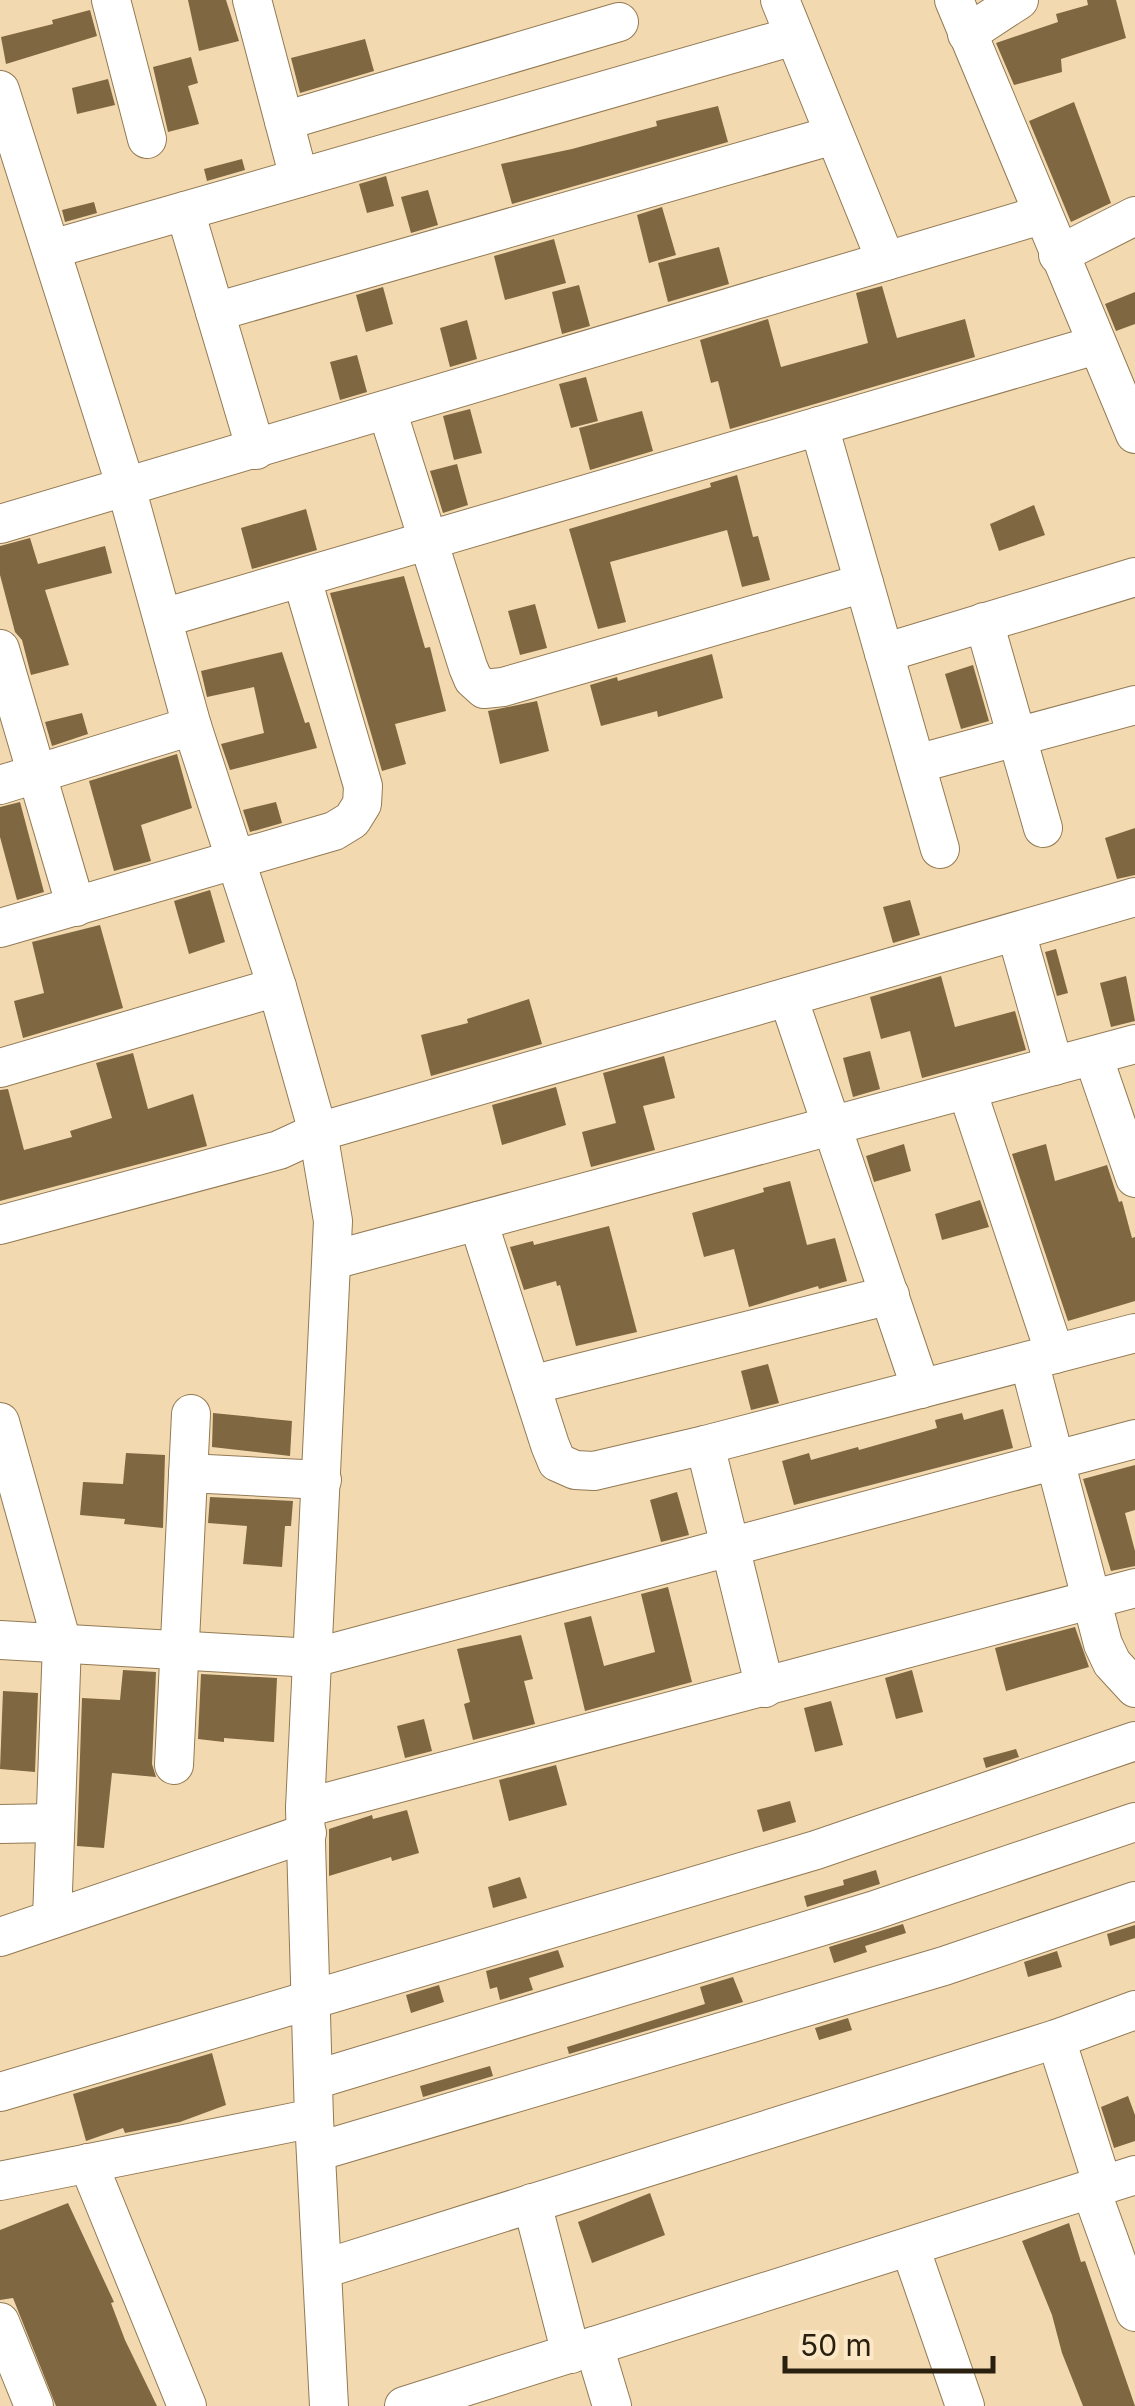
<svg xmlns="http://www.w3.org/2000/svg" width="1135" height="2406" font-family="Inter,sans-serif">
	<rect width="100%" height="100%" fill="#f3d9b0"/>
	<g fill="#7e6741">
		<polygon points="188,0 226,0 239,41 199,51"/>
		<polygon points="1087,0 1116,0 1126,38 1061,59 1062,72 1014,85 996,43 1058,22 1056,14 1088,5"/>
		<polygon points="90,10 97,36 6,64 1,37 53,24 52,20"/>
		<polygon points="365,39 374,71 300,93 291,58"/>
		<polygon points="191,57 198,83 188,86 199,124 168,132 153,67"/>
		<polygon points="108,79 115,105 77,114 72,88"/>
		<polygon points="1074,102 1111,203 1071,222 1029,121"/>
		<polygon points="718,106 728,142 512,204 501,164 572,149 657,126 656,121"/>
		<polygon points="242,159 245,170 207,181 204,169"/>
		<polygon points="386,176 394,206 367,213 359,184"/>
		<polygon points="428,190 438,225 411,233 401,197"/>
		<polygon points="94,202 97,213 65,222 62,210"/>
		<polygon points="662,207 676,255 649,263 637,215"/>
		<polygon points="554,239 566,283 505,300 494,256"/>
		<polygon points="719,247 729,284 668,302 658,263"/>
		<polygon points="579,285 590,326 562,334 552,292"/>
		<polygon points="882,286 897,338 965,319 975,357 730,429 718,381 711,383 700,340 768,319 781,367 868,343 856,293"/>
		<polygon points="383,287 393,324 366,332 356,295"/>
		<polygon points="1135,292 1135,324 1116,331 1105,304"/>
		<polygon points="467,320 477,359 450,367 440,328"/>
		<polygon points="357,355 367,392 340,400 330,362"/>
		<polygon points="586,377 598,421 571,428 559,384"/>
		<polygon points="470,409 482,453 454,460 443,416"/>
		<polygon points="642,411 653,451 590,470 579,428"/>
		<polygon points="457,464 468,505 443,513 430,471"/>
		<polygon points="737,475 753,537 758,536 770,580 742,587 727,530 610,562 626,622 598,629 569,529 711,487 710,483"/>
		<polygon points="1034,505 1045,535 999,551 990,524"/>
		<polygon points="306,509 317,550 252,569 241,528"/>
		<polygon points="30,538 38,564 105,546 112,573 45,590 69,665 31,675 22,640 15,632 0,575 0,546"/>
		<polygon points="404,576 425,648 430,647 446,711 395,724 406,764 382,771 330,593"/>
		<polygon points="535,604 547,648 520,655 508,611"/>
		<polygon points="282,652 305,723 309,722 317,748 230,770 221,744 264,733 254,687 207,697 201,671"/>
		<polygon points="712,654 723,698 658,717 657,711 601,726 590,685 617,677 618,681"/>
		<polygon points="973,665 989,721 961,729 945,674"/>
		<polygon points="537,701 549,751 500,764 488,711"/>
		<polygon points="82,713 88,734 52,746 45,722"/>
		<polygon points="177,754 192,808 141,825 151,861 114,871 89,781"/>
		<polygon points="20,802 44,892 17,900 0,837 0,807"/>
		<polygon points="276,802 282,823 250,832 243,810"/>
		<polygon points="1135,828 1135,875 1117,879 1105,838"/>
		<polygon points="210,890 225,942 189,954 174,901"/>
		<polygon points="910,900 920,935 893,943 883,907"/>
		<polygon points="100,925 123,1008 23,1038 14,1001 44,993 32,942"/>
		<polygon points="1056,949 1068,993 1057,996 1045,952"/>
		<polygon points="941,976 955,1027 1015,1011 1026,1050 922,1078 910,1031 881,1039 870,997"/>
		<polygon points="1126,976 1135,1021 1111,1027 1100,983"/>
		<polygon points="529,999 542,1044 431,1076 421,1035 468,1023 467,1019"/>
		<polygon points="870,1051 880,1089 853,1097 843,1058"/>
		<polygon points="133,1053 148,1109 193,1094 207,1146 0,1201 0,1090 8,1089 24,1150 72,1137 70,1131 112,1118 96,1063"/>
		<polygon points="664,1056 675,1098 643,1106 655,1150 591,1167 582,1132 616,1123 603,1073"/>
		<polygon points="556,1087 566,1125 502,1145 492,1105"/>
		<polygon points="904,1144 911,1171 874,1182 866,1156"/>
		<polygon points="1046,1144 1055,1181 1107,1165 1119,1202 1122,1201 1132,1238 1135,1237 1135,1301 1068,1321 1012,1154"/>
		<polygon points="790,1181 807,1245 835,1238 847,1281 819,1289 818,1286 749,1307 734,1249 704,1257 692,1213 764,1192 763,1188"/>
		<polygon points="980,1200 989,1227 942,1240 935,1214"/>
		<polygon points="609,1226 637,1332 576,1346 560,1285 557,1286 556,1281 524,1290 510,1247 533,1241 534,1245"/>
		<polygon points="768,1364 779,1403 751,1410 741,1371"/>
		<polygon points="1003,1409 1013,1448 794,1505 782,1461 809,1453 811,1460 858,1447 859,1450 937,1428 935,1420 962,1413 964,1420"/>
		<polygon points="213,1413 292,1421 290,1456 212,1447"/>
		<polygon points="126,1453 165,1455 163,1528 124,1524 125,1519 80,1515 83,1482 123,1484"/>
		<polygon points="1135,1465 1135,1510 1125,1513 1135,1551 1135,1566 1111,1571 1083,1479"/>
		<polygon points="677,1492 689,1535 661,1542 650,1500"/>
		<polygon points="210,1497 293,1501 291,1526 285,1526 282,1567 243,1564 247,1526 208,1523"/>
		<polygon points="668,1587 692,1682 585,1711 564,1623 591,1616 604,1666 655,1652 641,1594"/>
		<polygon points="1075,1627 1089,1667 1006,1691 995,1648"/>
		<polygon points="521,1635 533,1679 524,1681 535,1724 473,1740 464,1704 470,1702 457,1649"/>
		<polygon points="123,1670 156,1672 152,1764 156,1777 112,1773 104,1848 77,1846 82,1698 120,1700"/>
		<polygon points="912,1670 923,1712 896,1719 885,1678"/>
		<polygon points="201,1674 277,1678 274,1742 224,1738 224,1742 198,1739"/>
		<polygon points="3,1691 38,1693 35,1772 0,1769"/>
		<polygon points="831,1701 843,1745 815,1752 804,1708"/>
		<polygon points="424,1719 432,1751 405,1758 397,1726"/>
		<polygon points="1016,1749 1019,1757 986,1768 983,1758"/>
		<polygon points="556,1765 567,1805 509,1821 499,1780"/>
		<polygon points="790,1801 796,1822 763,1832 757,1810"/>
		<polygon points="407,1810 419,1853 392,1861 391,1857 329,1876 329,1829 372,1815 373,1819"/>
		<polygon points="876,1870 880,1884 807,1907 804,1896 844,1885 843,1880"/>
		<polygon points="520,1877 527,1898 493,1908 488,1887"/>
		<polygon points="903,1924 906,1933 865,1946 867,1952 834,1963 829,1947"/>
		<polygon points="1135,1925 1135,1938 1110,1946 1107,1934"/>
		<polygon points="558,1950 564,1967 529,1978 533,1990 500,2000 497,1987 490,1989 486,1971"/>
		<polygon points="1057,1951 1062,1967 1028,1977 1024,1962"/>
		<polygon points="733,1977 743,2002 569,2054 567,2047 705,2004 700,1987"/>
		<polygon points="439,1985 444,2002 411,2013 406,1995"/>
		<polygon points="848,2018 852,2030 819,2040 815,2028"/>
		<polygon points="212,2053 226,2105 180,2122 125,2133 123,2128 86,2141 73,2094"/>
		<polygon points="490,2066 493,2076 423,2097 420,2086"/>
		<polygon points="1128,2096 1135,2115 1135,2141 1114,2148 1101,2107"/>
		<polygon points="650,2193 665,2235 592,2263 578,2222"/>
		<polygon points="68,2203 114,2302 111,2303 125,2340 157,2406 56,2406 13,2298 0,2300 0,2230"/>
		<polygon points="1069,2223 1081,2262 1085,2261 1135,2406 1083,2406 1062,2353 1052,2315 1022,2241"/>
	</g>
	<g fill="none" stroke-linecap="round" stroke-linejoin="round">
		<g stroke="#927a54" stroke-width="40">
			<g id="minor">
				<polyline points="111,0 147,139"/>
				<polyline points="252,0 299,178"/>
				<polyline points="780,0 886,261"/>
				<polyline points="954,0 1135,434"/>
				<polyline points="967,34 1019,0"/>
				<polyline points="0,90 126,487 192,726 277,987 318,1132 333,1221 305,1808 314,2118 329,2406"/>
				<polyline points="284,121 619,22"/>
				<polyline points="185,211 256,450"/>
				<polyline points="52,249 794,36"/>
				<polyline points="1058,255 1135,216"/>
				<polyline points="215,312 834,135"/>
				<polyline points="387,410 468,667 473,679 484,689 503,687 864,583 819,426"/>
				<polyline points="0,524 1041,215"/>
				<polyline points="864,583 940,849"/>
				<polyline points="163,618 1096,345"/>
				<polyline points="984,622 1043,828"/>
				<polyline points="0,649 76,907"/>
				<polyline points="884,653 1135,577"/>
				<polyline points="916,764 1135,705"/>
				<polyline points="0,785 192,726"/>
				<polyline points="0,928 334,831 352,820 362,804 363,786 302,579"/>
				<polyline points="1016,932 1054,1066"/>
				<polyline points="788,997 921,1389"/>
				<polyline points="1093,1056 1135,1178"/>
				<polyline points="0,1068 277,987"/>
				<polyline points="967,1090 1055,1354"/>
				<polyline points="478,1221 550,1445 557,1462 575,1470 594,1471 705,1445 1135,1333"/>
				<polyline points="0,1225 279,1150 318,1132 1135,897"/>
				<polyline points="333,1260 1135,1044"/>
				<polyline points="1029,1361 1103,1644 1112,1663 1135,1688"/>
				<polyline points="531,1385 890,1295"/>
				<polyline points="0,1422 62,1643 52,1919"/>
				<polyline points="705,1445 765,1688"/>
				<polyline points="188,1473 322,1480"/>
				<polyline points="0,1640 313,1658 1135,1439"/>
				<polyline points="174,1765 191,1414"/>
				<polyline points="305,1808 1135,1588"/>
				<polyline points="0,1824 55,1823"/>
				<polyline points="0,1937 307,1833"/>
				<polyline points="1056,2039 1103,2186"/>
				<polyline points="314,2080 872,1911 1135,1822"/>
				<polyline points="0,2092 816,1850 1135,1741"/>
				<polyline points="316,2152 944,1966 1135,1901"/>
				<polyline points="88,2163 187,2406"/>
				<polyline points="0,2181 314,2118"/>
				<polyline points="1091,2190 1135,2312"/>
				<polyline points="532,2203 571,2354"/>
				<polyline points="910,2247 965,2406"/>
				<polyline points="323,2269 1056,2039 1135,2010"/>
				<polyline points="0,2322 34,2406"/>
				<polyline points="594,2346 612,2406"/>
				<polyline points="404,2406 1135,2175"/>
			</g>
		</g>
		<use href="#minor" stroke="#fff" stroke-width="38"/>
	</g>
	<path d="M785 2356v15h208v-15" fill="none" stroke="#292010" stroke-width="5"/>
	<text x="800" y="2356" font-size="30" fill="#292010" stroke="#fce7c6" stroke-width="8" paint-order="stroke">50 m</text>
</svg>
